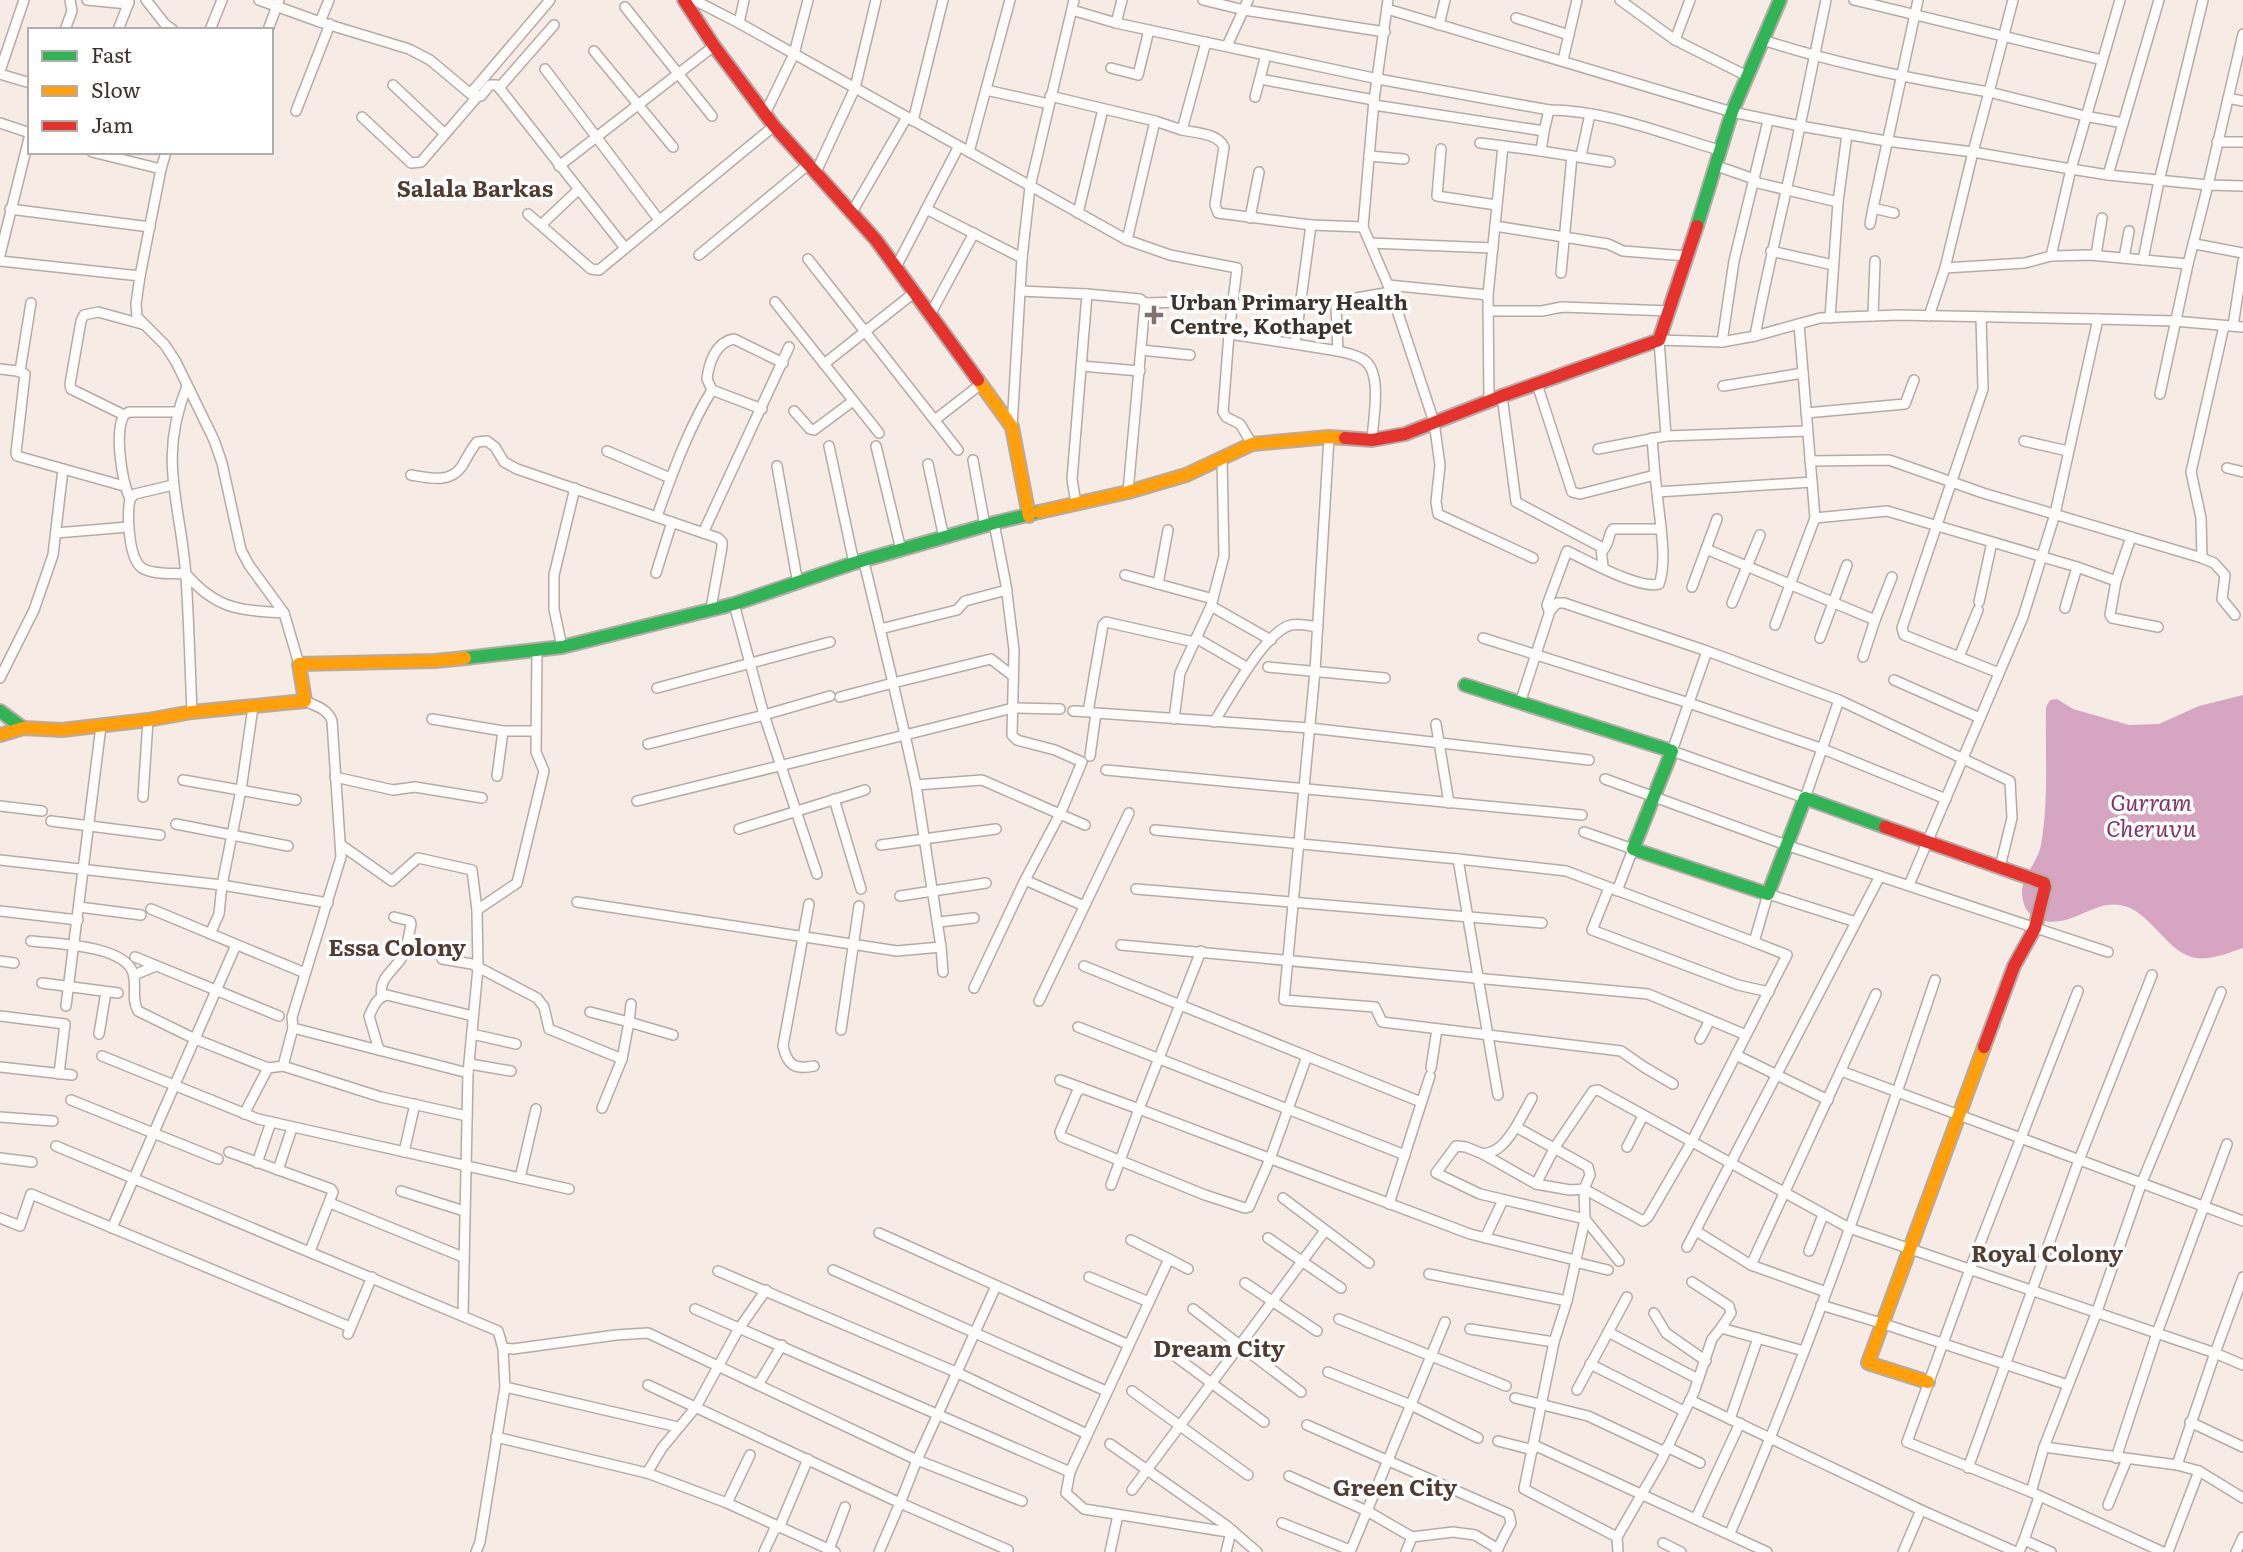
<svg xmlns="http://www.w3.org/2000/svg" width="2243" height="1552" font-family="Literata,serif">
	<rect width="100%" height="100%" fill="#f6ebe5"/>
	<path fill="#d6a5c2" d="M2243,695V948C2231,952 2219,957 2207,958C2173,963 2158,921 2130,908C2098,894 2077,927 2044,921C2029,918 2023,907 2022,894C2021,877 2038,862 2041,845C2049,799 2045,753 2046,707L2050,700L2057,699L2073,709L2129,725L2159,724L2199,706Z"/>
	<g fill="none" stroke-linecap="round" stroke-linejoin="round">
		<g stroke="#b5aba6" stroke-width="12">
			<g id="street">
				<polyline points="87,0 128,4"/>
				<polyline points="146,0 165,24 173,30"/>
				<polyline points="259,0 320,22 409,49 430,60 473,96 481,96 490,85 497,85 625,248"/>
				<path d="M694,0L739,23L1127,240L1170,255L1237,268L1229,334L1295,344L1311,225L1218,213L1215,205L1224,147C1218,133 1195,133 1182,130"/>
				<polyline points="1203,0 1244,10 1385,32"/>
				<polyline points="1388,0 1374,100 1363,227 1391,292 1434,422 1440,465 1436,502 1438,514 1533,558"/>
				<polyline points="1620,0 1675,40 1747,76"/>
				<polyline points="1854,0 2102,60"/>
				<polyline points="625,7 712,116"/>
				<polyline points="1387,9 1732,112 1800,126 1826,0"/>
				<polyline points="1072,10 1116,23 1378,79 1549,110 1544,131 1374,105"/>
				<polyline points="1516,18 1569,35"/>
				<polyline points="320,22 329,0"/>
				<polyline points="739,23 744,0"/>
				<polyline points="1116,23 1122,0"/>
				<polyline points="1439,25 1445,0"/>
				<polyline points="65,30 72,11 70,0"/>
				<polyline points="118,30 129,2"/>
				<polyline points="210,30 222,0"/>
				<polyline points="268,30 279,0"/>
				<polyline points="1675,40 1690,0"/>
				<path d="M1763,40C1837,64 1913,79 1989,92L2013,0"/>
				<polyline points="1227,46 1248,0"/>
				<polyline points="594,51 673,147"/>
				<polyline points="1563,60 1577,0"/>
				<polyline points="1111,68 1138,75 1149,30"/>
				<polyline points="545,69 659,220"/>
				<polyline points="0,71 24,0"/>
				<polyline points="0,74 30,83"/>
				<polyline points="1260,79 1374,100"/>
				<polyline points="393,85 445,134"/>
				<polyline points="499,88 554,25"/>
				<polyline points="986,90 1049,104"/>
				<polyline points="471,93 550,0"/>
				<polyline points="1050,96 1155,121 1182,130 1206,42"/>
				<polyline points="1255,97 1266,55"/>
				<polyline points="2228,98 2243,101"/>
				<path d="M1549,110C1606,110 1664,134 1719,150"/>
				<polyline points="296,111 330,24"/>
				<polyline points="765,114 794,54 808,0"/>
				<polyline points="362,117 411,163 421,162 477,97"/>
				<polyline points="913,121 943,0"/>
				<polyline points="0,123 30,133"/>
				<polyline points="2217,142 2243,142"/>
				<polyline points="1480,143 1503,146 1488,295 1489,401"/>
				<polyline points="1503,146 1541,151 1544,131"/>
				<polyline points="1441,149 1437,196 1496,205"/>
				<polyline points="1541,151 1610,162"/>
				<polyline points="92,152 161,169"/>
				<polyline points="166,152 161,169 140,276 136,304 137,317 165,345 176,362 214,440 222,463 241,550 249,565 284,613 299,664"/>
				<polyline points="969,152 1010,0"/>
				<polyline points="1369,156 1404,159"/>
				<polyline points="1581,156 1590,114"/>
				<polyline points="1714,165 1754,179 1758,183 1838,202"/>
				<polyline points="559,166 714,46"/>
				<polyline points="816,172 855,88 876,0"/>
				<polyline points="2108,175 2208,185 2243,34"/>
				<polyline points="10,209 150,227"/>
				<polyline points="926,209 1022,258"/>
				<polyline points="852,212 907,117"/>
				<polyline points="1078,213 1103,109"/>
				<polyline points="1894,213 1873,208 1918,0"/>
				<polyline points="528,214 591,269 599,270 774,126"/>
				<polyline points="1250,218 1259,172"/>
				<polyline points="1870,224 1873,208"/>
				<polyline points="541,225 578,190"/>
				<polyline points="1311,225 1363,227"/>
				<polyline points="1495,226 1608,244 1623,251 1687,256"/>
				<polyline points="1127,240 1155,121"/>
				<polyline points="1370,243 1493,248"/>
				<polyline points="2195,244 2243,253"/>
				<polyline points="1771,251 1833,265"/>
				<polyline points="0,255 30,134"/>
				<polyline points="699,255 809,164"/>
				<polyline points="2096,255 2102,218"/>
				<polyline points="2051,256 2090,255 2188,264 2208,185 2243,186"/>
				<polyline points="2124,258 2129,231"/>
				<polyline points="808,259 958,450"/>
				<polyline points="2143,260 2159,181 2203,0"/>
				<polyline points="0,261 140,276"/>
				<polyline points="896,267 959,146"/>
				<polyline points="1945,268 2025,263 2051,256 2071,169 2108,175 2159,0"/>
				<polyline points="1561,273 1572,156"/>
				<polyline points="1388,285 1488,295"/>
				<polyline points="1020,291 1087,294 1072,479 1076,504"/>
				<polyline points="1087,294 1140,299 1145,303 1128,492"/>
				<polyline points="775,302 879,433"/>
				<polyline points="1145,303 1183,302"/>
				<polyline points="1488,311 1542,311 1562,307 1670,311"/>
				<polyline points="931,313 974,233"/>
				<polyline points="1873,316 1875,261"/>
				<polyline points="1929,316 1945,268 1973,152 2071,169 2120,0"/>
				<polyline points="1981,317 1983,389 1902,628 1904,635 1999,673"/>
				<polyline points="1830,318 1838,202 1847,134"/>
				<polyline points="2233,326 2243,261"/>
				<polyline points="1229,334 1223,412 1226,417 1240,424 1252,444"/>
				<path d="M1755,336C1768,265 1786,196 1800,126L1886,141L1973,152L1989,92L2085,116L2123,123"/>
				<polyline points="1722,342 1734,261 1768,121"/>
				<polyline points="1295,344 1338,351 1336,308 1339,301 1391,292"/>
				<polyline points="1141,350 1190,355"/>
				<path d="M1338,351C1346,353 1357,355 1364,360C1383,373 1373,420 1372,440"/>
				<polyline points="824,364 915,292"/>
				<polyline points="1081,366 1140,371"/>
				<polyline points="0,369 17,371 25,374 16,453 17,456 124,486"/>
				<polyline points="20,371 31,303"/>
				<polyline points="1537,384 1572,492 1580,494 1655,475 1652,438"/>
				<path d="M187,386C157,461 181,503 186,577C189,622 190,667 192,712"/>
				<polyline points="1723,386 1803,373"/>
				<polyline points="2160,394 2188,264"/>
				<polyline points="1502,396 1516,502 1601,547 1603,567"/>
				<path d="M762,409L712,390L707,379C709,362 716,342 734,339L783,363"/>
				<polyline points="794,411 810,429 814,430 853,401"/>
				<polyline points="1806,413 1905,404 1914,380"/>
				<polyline points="124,415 71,389 70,384 81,321 84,315 98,312 142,324"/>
				<polyline points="936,419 981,384"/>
				<polyline points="1012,427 1022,258 1030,187 1074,0"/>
				<polyline points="1666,436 1807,431"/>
				<polyline points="1329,437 1315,671 1284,1000 1375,1007 1382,1022 1621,1051 1644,1067 1673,1084"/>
				<polyline points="2024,441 2068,451"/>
				<polyline points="829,446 854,563"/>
				<polyline points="876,446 901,550"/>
				<polyline points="1598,449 1666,436 1659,340 1722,342 1755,336 1820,318 1898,315 2098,319 2174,321 2243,327"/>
				<polyline points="607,451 670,478"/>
				<polyline points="973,460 985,526"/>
				<polyline points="1810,461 1889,460 1983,493 2202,558 2214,563 2225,575 2222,599 2235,615"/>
				<polyline points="928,464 944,538"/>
				<polyline points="777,466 798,584"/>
				<polyline points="2227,468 2243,472"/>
				<path d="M411,475C429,478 450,484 462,466C467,458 471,449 477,442L487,441L495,447L504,462L517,469L718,538L722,542V547L711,608"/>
				<polyline points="1655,475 1657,492 1812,482 1799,324"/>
				<path d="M173,485L135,494L130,499C127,514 128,558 142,568C153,575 173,573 186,574C217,610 240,610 284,613"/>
				<path d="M130,499C122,481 114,433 124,415L129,412H177"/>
				<path d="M657,516C673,472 688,429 712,390"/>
				<polyline points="1815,518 1887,511 2077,567 2065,608"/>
				<polyline points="56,533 128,527"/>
				<polyline points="703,533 789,347"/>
				<polyline points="1706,549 1875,620 1863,657"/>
				<path d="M1603,550C1610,543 1608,533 1613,529H1660"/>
				<polyline points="2202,558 2201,518 2191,472 2224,326"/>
				<polyline points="864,562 893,683 991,659 1013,676"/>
				<polyline points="2077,567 2116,581 2110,615 2112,618 2158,627"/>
				<polyline points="656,573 672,522"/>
				<polyline points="1125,575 1213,599"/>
				<polyline points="2116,581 2131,537"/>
				<polyline points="1158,584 1168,530"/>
				<polyline points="1692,587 1717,519"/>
				<polyline points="1979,602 1992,542"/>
				<polyline points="1732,603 1760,535"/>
				<polyline points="734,604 764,715 817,874"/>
				<polyline points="1211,606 1271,640"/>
				<path d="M1549,611L1547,605L1567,551C1586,560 1640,590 1659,584C1668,561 1659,517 1657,492"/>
				<polyline points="1875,620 1892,577"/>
				<polyline points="1775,625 1815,518 1812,482"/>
				<polyline points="880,629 957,610 965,601 1007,590"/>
				<polyline points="1196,638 1248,668"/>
				<polyline points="1483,638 1689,703 1823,749 1946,799"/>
				<polyline points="1820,638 1847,565"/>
				<polyline points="562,647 554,609 554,575 575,488"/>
				<polyline points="1959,657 1978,610"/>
				<polyline points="1268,667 1385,678"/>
				<polyline points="0,678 34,610 53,555 63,469"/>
				<polyline points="1894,680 1980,718"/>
				<polyline points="657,688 830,642"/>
				<polyline points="840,697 893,683 905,735 1013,708 1060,709"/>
				<polyline points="1839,700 2010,781 2012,818 2000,867"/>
				<path d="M305,701C316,706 328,709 332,721L341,857L292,1017L293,1028L468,1073"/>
				<polyline points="1520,703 1550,611 1557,603 1564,603 1707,651 1839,700 1805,798 1672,751 1707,651"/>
				<polyline points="253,707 241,790 222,885 328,903"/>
				<polyline points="1073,711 1091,712"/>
				<polyline points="1088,712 1103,625 1106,622 1194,642"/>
				<polyline points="432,719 503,731 497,776"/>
				<polyline points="1174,719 1180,673 1211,606 1224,556 1222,459"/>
				<path d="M1214,722C1229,699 1265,631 1291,625C1300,623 1310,626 1318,627"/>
				<polyline points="1436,724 1449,803"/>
				<polyline points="503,731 535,731"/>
				<polyline points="648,744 764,715 830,696"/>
				<polyline points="1090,756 1096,713 1310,728 1589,760"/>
				<polyline points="1106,770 1582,815"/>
				<polyline points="335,777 393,790 415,787 482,798"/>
				<polyline points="1605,779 1786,845 2108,952"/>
				<polyline points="183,780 296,800"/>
				<polyline points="143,797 148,720"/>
				<polyline points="834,799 861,889"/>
				<polyline points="637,801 905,735 916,785 982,780 1085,825"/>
				<polyline points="0,806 42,811"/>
				<polyline points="51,821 160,835"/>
				<polyline points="176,824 288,846"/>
				<polyline points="739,829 865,790"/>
				<polyline points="1155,830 1458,859 1566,871 1754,942"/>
				<polyline points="1584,832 1633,849 1617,891"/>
				<polyline points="341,845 392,881 418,858 472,870 477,910 478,968 468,1073 463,1315"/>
				<polyline points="881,845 996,829"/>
				<polyline points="1458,859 1498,1095"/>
				<polyline points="0,860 222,885 219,914 210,934"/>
				<polyline points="1025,880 1084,906"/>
				<polyline points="1909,885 2023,617 2055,514 2098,319"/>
				<polyline points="1609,888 1592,930 1738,985 1769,992"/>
				<polyline points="1136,889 1542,923"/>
				<polyline points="900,896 986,883"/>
				<polyline points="577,902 897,951 941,947 916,785"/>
				<path d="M809,904L783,1046C787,1065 795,1070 814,1066"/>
				<polyline points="79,907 141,915"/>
				<polyline points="151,909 305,973"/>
				<polyline points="477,910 517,883 544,771 536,752 537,649"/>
				<polyline points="0,911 78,920"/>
				<polyline points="939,922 974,918"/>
				<path d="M31,941C56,944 124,945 133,973C137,986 131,999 138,1011L195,1039L268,1068L283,1066"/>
				<polyline points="1121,945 1648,994 1746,1035"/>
				<polyline points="941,947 943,972"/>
				<polyline points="1201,951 1139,1109 1470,1234 1575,1260"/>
				<polyline points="135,957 279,1016"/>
				<polyline points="442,959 472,964 537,998 544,1007 549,1029 622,1059"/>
				<polyline points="0,961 14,963"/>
				<polyline points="134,975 156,966"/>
				<polyline points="42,983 118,993"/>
				<polyline points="974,988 1025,880 1061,812 1082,762 1055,750 1017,740 1012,735 1014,650 1006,585 994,523"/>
				<polyline points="2078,991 1970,1269 1907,1442 2031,1492 2163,1552"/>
				<path d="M382,996C378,978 394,971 402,957C407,948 409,935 411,924L410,921L394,917"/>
				<polyline points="1039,1001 1129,813"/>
				<polyline points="66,1006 101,726"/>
				<polyline points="590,1012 629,1022 631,1004"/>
				<polyline points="0,1016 65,1024 59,1074"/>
				<polyline points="1078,1027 1405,1155"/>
				<polyline points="293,1028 283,1066 381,1097 467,1116"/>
				<polyline points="841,1030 859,906"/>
				<polyline points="99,1034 106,992"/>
				<polyline points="472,1034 516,1044"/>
				<polyline points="1700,1039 1710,1020"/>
				<path d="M379,1050L369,1016C374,1006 376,998 387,995L473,1016"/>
				<polyline points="1304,1055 1421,1102"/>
				<polyline points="1736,1055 1828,1100"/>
				<polyline points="102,1056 258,1119 569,1189"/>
				<polyline points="470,1064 511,1071"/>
				<polyline points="0,1067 72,1075"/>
				<polyline points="1431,1068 1437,1029"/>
				<polyline points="1841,1071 2243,1221"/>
				<polyline points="1060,1080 1139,1109 1111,1185"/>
				<polyline points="1082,1088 1077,1092 1060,1132 1062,1137 1205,1195 1245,1208 1249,1207 1270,1159 1306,1059 1304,1055 1084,966"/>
				<polyline points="71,1100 218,1159"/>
				<polyline points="602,1108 622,1059 629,1022 673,1035"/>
				<polyline points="244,1114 268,1068"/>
				<polyline points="0,1117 53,1121"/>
				<polyline points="1516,1127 1532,1098"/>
				<polyline points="56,1146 498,1331 503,1348 505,1387 480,1542 476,1552"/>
				<polyline points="1627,1147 1643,1116"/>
				<polyline points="229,1152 331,1189 333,1192 310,1251"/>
				<polyline points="404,1152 415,1104"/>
				<polyline points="1483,1154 1466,1147 1456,1146 1436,1173 1480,1194 1585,1219 1619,1261"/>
				<polyline points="0,1158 32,1162"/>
				<polyline points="257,1163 271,1122"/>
				<polyline points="278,1170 292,1128"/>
				<polyline points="520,1178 536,1109"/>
				<polyline points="1536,1184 1555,1147 1593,1091 1598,1090 1849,1228 2215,1353 2177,1465"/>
				<polyline points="401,1191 464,1211"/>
				<polyline points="1283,1198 1369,1263"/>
				<polyline points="330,1203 463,1257"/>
				<polyline points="1389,1204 1430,1076"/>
				<polyline points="0,1218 20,1226 31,1194 350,1327"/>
				<polyline points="112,1228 236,945"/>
				<polyline points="1696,1231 1751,1265 1826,1292"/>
				<polyline points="879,1233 1129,1345 1169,1259 1131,1240"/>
				<polyline points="1268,1238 1341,1288"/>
				<polyline points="1485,1238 1503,1200"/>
				<polyline points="1687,1247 1880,876"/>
				<polyline points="1809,1251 1823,1215"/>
				<polyline points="1169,1259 1188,1269"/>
				<polyline points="1575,1262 1608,1270"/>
				<polyline points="1751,1265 1876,994"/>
				<polyline points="833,1270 1106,1391"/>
				<polyline points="718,1271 958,1373 1087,1434"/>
				<polyline points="1429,1274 1567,1301"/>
				<polyline points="1089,1277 1149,1302"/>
				<polyline points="2243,1277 2215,1353 2243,1365"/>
				<polyline points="1692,1282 1729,1306 1731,1313 1721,1328 1804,1351"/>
				<polyline points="1245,1283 1317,1331"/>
				<polyline points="1821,1305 1881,1323 2068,1385"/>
				<polyline points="695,1309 1070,1472"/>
				<polyline points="1193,1309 1301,1392"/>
				<polyline points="1654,1313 1666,1333 1706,1361"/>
				<polyline points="1339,1319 1506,1386"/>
				<polyline points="1470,1329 1554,1342"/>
				<polyline points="1608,1332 1698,1379"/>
				<polyline points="348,1334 372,1277"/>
				<polyline points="1129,1345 1070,1472 1066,1493 1084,1509 1228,1532 1232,1530"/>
				<polyline points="1160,1345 1264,1422"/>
				<polyline points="503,1348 513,1349 616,1335 648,1333 917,1460 996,1286"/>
				<polyline points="1590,1364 1684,1411"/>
				<polyline points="1328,1372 1411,1405 1478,1438"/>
				<polyline points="648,1385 900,1503 879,1552"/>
				<polyline points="758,1385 782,1345"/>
				<polyline points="505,1387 678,1427"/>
				<polyline points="1577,1390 1627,1297"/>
				<polyline points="1132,1391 1248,1475"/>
				<polyline points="1515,1398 1588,1416 1665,1452"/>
				<polyline points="1690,1400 1921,1510 1903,1552"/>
				<polyline points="1730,1419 1758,1338"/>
				<polyline points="2190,1422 2243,1447"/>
				<polyline points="1307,1425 1509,1514 1511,1523 1496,1552"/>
				<polyline points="496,1437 647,1473 727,1503 835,1552"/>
				<polyline points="1498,1441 1533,1450"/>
				<polyline points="1110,1444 1227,1526 1257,1552"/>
				<polyline points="1534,1445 1767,1552"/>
				<polyline points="1667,1447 1700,1463"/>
				<polyline points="2044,1447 2177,1465 2199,1471 2243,1498"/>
				<polyline points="2116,1458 2157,1333 2227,1144"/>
				<polyline points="1968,1468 2079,1160 2152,975"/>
				<polyline points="647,1473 662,1448 696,1407 738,1330 766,1290"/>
				<polyline points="1289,1476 1367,1511 1412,1537 1453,1532 1475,1535 1498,1549"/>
				<polyline points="1132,1490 1324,1232"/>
				<polyline points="2031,1492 2044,1447 2096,1314 2142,1182 2221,992"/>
				<polyline points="727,1503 750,1455"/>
				<polyline points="2108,1505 2127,1459"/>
				<polyline points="1921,1510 2016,1552"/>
				<polyline points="1696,1518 1740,1423"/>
				<polyline points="1282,1523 1350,1550"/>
				<polyline points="779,1528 808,1459"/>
				<path d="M1730,1533C1809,1353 1872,1167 1935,980"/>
				<path d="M1617,1537L1524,1489L1554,1342L1567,1301L1585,1219L1584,1189L1590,1175L1588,1167L1516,1127C1507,1140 1500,1152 1483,1154L1536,1184L1570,1190L1584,1189L1643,1221L1648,1217L1691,1143L1787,955L1754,942L1768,894L1856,922"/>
				<polyline points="2024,1540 2039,1497"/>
				<polyline points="1663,1543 1681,1552"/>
				<polyline points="1008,1550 900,1503 917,1460 1022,1501"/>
				<polyline points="764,1552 776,1526"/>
				<polyline points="828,1552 845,1507"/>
				<polyline points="1110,1552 1118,1515"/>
				<polyline points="1226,1552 1231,1532"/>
				<polyline points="1350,1552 1445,1322"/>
				<polyline points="1406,1552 1412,1537"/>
				<polyline points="1618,1552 1617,1537 1661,1461 1694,1392 1712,1339 1721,1328"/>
				<polyline points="2019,1552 2024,1540 2051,1552"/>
				<polyline points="2168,1552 2199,1471"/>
				<polyline points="2236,1552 2243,1537"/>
			</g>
		</g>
		<g stroke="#b5aba6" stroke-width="16">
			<g id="fast">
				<polyline points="1697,226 1732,112 1780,0"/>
				<polyline points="465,658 562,647 734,604 854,563 994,523 1039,512"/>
				<polyline points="1465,685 1672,751 1633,849 1768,894 1805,798 1885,827"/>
				<polyline points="0,711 23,728"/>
			</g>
		</g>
		<g stroke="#b5aba6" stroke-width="16">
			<g id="slow">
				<polyline points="978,380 1012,427 1029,516"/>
				<polyline points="1039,512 1128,492 1186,475 1252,444 1329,437 1345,438"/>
				<polyline points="0,735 23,728 62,730 148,720 192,712 305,701 299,664 435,661 465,658"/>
				<polyline points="1928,1382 1868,1363 1984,1047"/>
			</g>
		</g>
		<g stroke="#b5aba6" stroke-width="16">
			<g id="jam">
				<polyline points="684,0 714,46 774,126 876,240 978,380"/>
				<polyline points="1345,438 1372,440 1405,434 1502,396 1659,340 1697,226"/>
				<polyline points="1885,827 2044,883 2045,887 2035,928 2014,966 1984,1047"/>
			</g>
		</g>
		<use href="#street" stroke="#fefcfb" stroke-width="9"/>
		<use href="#fast" stroke="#30b455" stroke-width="12"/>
		<use href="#slow" stroke="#ff9f0a" stroke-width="12"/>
		<use href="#jam" stroke="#e5322d" stroke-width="12"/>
	</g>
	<path fill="#7e736d" stroke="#fff" stroke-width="2.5" d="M1150.5 304.5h7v7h7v7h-7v7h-7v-7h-7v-7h7z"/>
	<g text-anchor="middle" stroke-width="7" stroke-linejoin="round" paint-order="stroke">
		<g font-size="21" font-weight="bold" fill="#3d322d" stroke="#fff" text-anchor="start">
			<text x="1170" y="310">Urban Primary Health<tspan x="1170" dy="24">Centre, Kothapet</tspan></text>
		</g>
		<g font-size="23" font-weight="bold" fill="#513c31" stroke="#fff">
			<text x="475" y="197">Salala Barkas</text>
			<text x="397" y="956">Essa Colony</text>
			<text x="2047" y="1262">Royal Colony</text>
			<text x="1219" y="1357">Dream City</text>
			<text x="1395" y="1496">Green City</text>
		</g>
		<g font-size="23" font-style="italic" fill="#81336b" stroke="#fff">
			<text x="2151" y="811">Gurram<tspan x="2151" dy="26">Cheruvu</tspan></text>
		</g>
	</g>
	<rect x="28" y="28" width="245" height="126" fill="#ffffff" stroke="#b1adab" stroke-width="2"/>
	<rect x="42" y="51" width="35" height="10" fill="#30b455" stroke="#b1adab" stroke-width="2"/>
	<text x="91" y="63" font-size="21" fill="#3d322d">Fast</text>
	<rect x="42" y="86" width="35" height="10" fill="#ff9f0a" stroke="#b1adab" stroke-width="2"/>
	<text x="91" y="98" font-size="21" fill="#3d322d">Slow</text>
	<rect x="42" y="121" width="35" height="10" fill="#e5322d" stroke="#b1adab" stroke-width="2"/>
	<text x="91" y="133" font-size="21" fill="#3d322d">Jam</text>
</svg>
